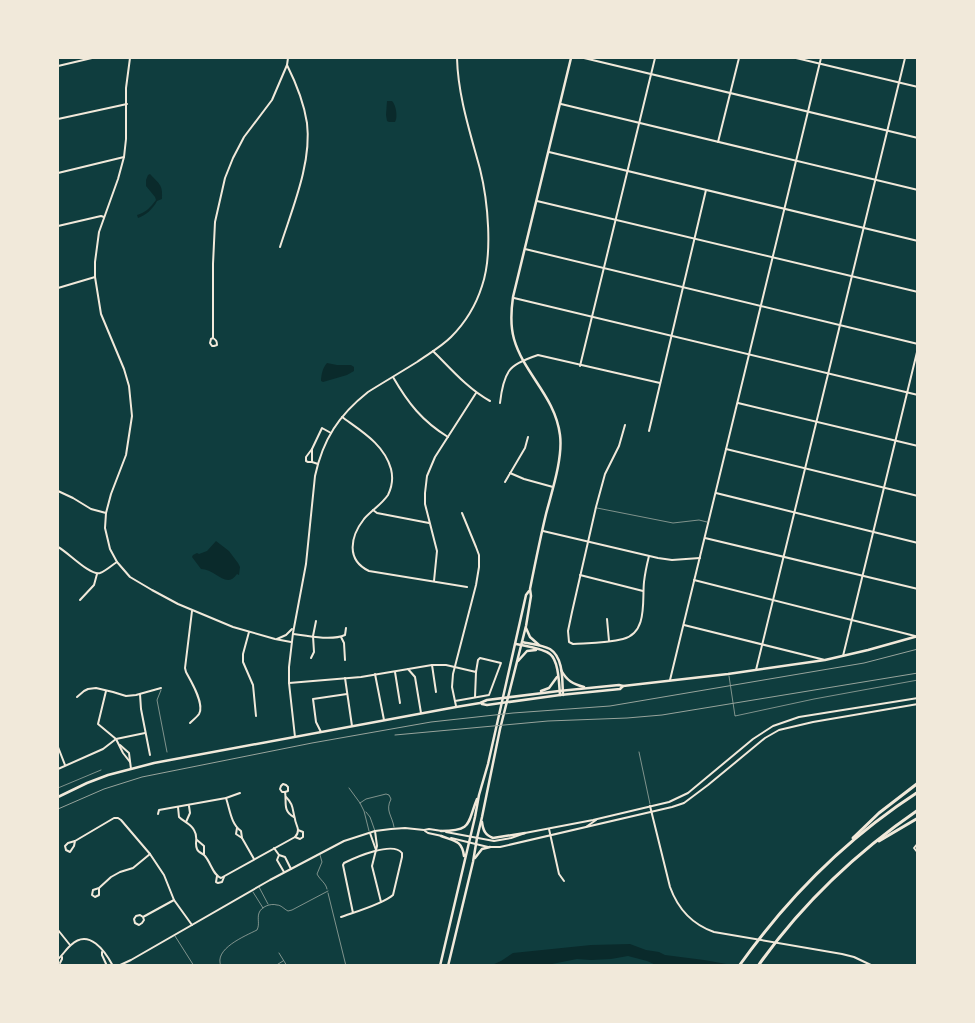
<svg xmlns="http://www.w3.org/2000/svg" width="975" height="1023" font-family="Spectral,serif">
	<rect width="100%" height="100%" fill="#0f3d3e"/>
	<g fill="#0a2a2b">
		<path d="M387,101H392C396,105 398,117 395,122H389L387,121L386,115Z"/>
		<path d="M150,174C159,184 163,184 162,199L157,201C153,209 146,215 138,218L137,215C145,213 151,207 156,200L155,197L146,186V180L148,175Z"/>
		<path d="M327,363L337,365H351L354,367V371L347,375L323,382L321,381C321,375 323,367 327,363Z"/>
		<path d="M216,541L229,551L238,563L240,567L239,575L237,574C226,590 216,569 201,569L192,557L193,555L197,553L199,554L207,551Z"/>
		<polygon points="630,944 646,950 659,952 665,955 704,960 732,965 656,965 647,961 628,956 611,959 591,960 577,959 547,965 492,965 501,961 513,953 591,945"/>
	</g>
	<g fill="none" stroke-linecap="round" stroke-linejoin="round">
		<g stroke="#f1e9da" stroke-width="0.5">
			<polyline points="597,508 673,523 699,520 707,522"/>
			<polyline points="729,676 735,716 814,699 918,680"/>
			<polyline points="161,690 157,700 167,752"/>
			<polyline points="639,752 650,804"/>
			<polyline points="58,788 101,770"/>
			<polyline points="349,788 360,803 364,811 369,831"/>
			<path d="M360,803L366,799L386,794L389,795L391,799C385,811 392,815 394,827"/>
			<polyline points="366,812 370,817 375,831"/>
			<path d="M320,855L322,862L317,874C320,880 326,883 327,889"/>
			<polyline points="259,887 268,904"/>
			<polyline points="253,892 263,908"/>
			<polyline points="328,893 346,966"/>
			<polyline points="175,936 194,966"/>
			<polyline points="279,953 287,966"/>
			<path d="M221,966C213,949 245,936 257,930C260,924 257,919 259,913C261,907 270,903 277,905C281,905 284,909 288,911L292,910L328,891"/>
			<polyline points="275,966 283,961"/>
		</g>
		<g stroke="#f1e9da" stroke-width="2">
			<polyline points="584,58 918,138"/>
			<polyline points="796,58 918,87"/>
			<polyline points="58,66 92,58"/>
			<polyline points="561,104 918,190"/>
			<polyline points="58,119 127,104"/>
			<polyline points="718,142 739,58"/>
			<polyline points="549,152 918,241"/>
			<polyline points="58,173 124,157"/>
			<polyline points="537,201 918,292"/>
			<polyline points="58,226 101,216 104,217"/>
			<path d="M280,247C292,209 312,163 307,123C304,103 296,83 287,65"/>
			<polyline points="525,249 918,344"/>
			<polyline points="58,288 95,277"/>
			<polyline points="514,298 918,395"/>
			<path d="M213,338C216,340 217,341 217,345L214,346H212L210,343L211,339L213,338V264L215,222L225,178L233,158L244,137L272,100L287,65L288,58"/>
			<path d="M433,351C451,369 468,389 490,401"/>
			<polyline points="580,366 655,58"/>
			<path d="M393,377C408,403 422,421 448,437"/>
			<path d="M500,403C501,394 503,380 509,371C514,363 529,358 538,355L660,383"/>
			<polyline points="738,403 918,446"/>
			<path d="M342,417C361,431 384,444 391,469C393,477 392,487 388,495C382,504 371,511 364,519C350,537 346,560 369,571L467,587"/>
			<path d="M625,425L619,446L605,474L596,507L572,612L568,631L569,642L573,644C589,643 607,643 623,639C648,633 642,600 644,582C645,573 647,564 649,556"/>
			<polyline points="649,431 706,190"/>
			<polyline points="312,449 322,428 331,433"/>
			<polyline points="726,449 918,496"/>
			<polyline points="312,462 312,449 306,457 306,461 308,462 312,462 318,464"/>
			<polyline points="510,473 524,479 553,487"/>
			<polyline points="505,482 525,448 528,437"/>
			<polyline points="58,491 73,498 91,509 106,513"/>
			<polyline points="716,493 918,543"/>
			<polyline points="373,510 377,513 429,523"/>
			<polyline points="543,531 658,558 672,560 700,558"/>
			<polyline points="705,538 918,589"/>
			<path d="M58,547C68,552 90,576 100,573C106,571 112,565 117,562"/>
			<polyline points="580,575 643,591"/>
			<polyline points="694,580 915,636"/>
			<polyline points="434,581 437,551 425,504 425,493 427,476 435,457 476,393"/>
			<polyline points="80,600 94,585 97,574"/>
			<polyline points="607,619 609,641"/>
			<polyline points="684,625 825,660"/>
			<polyline points="249,632 243,654 243,662 253,685 256,716"/>
			<path d="M293,634C307,636 332,641 345,635L346,628"/>
			<polyline points="341,637 344,643 345,660"/>
			<polyline points="843,656 918,348"/>
			<polyline points="311,658 314,652 313,636 316,621"/>
			<polyline points="432,665 436,692"/>
			<polyline points="408,669 415,677 421,713"/>
			<polyline points="756,670 905,58"/>
			<polyline points="395,672 400,703"/>
			<polyline points="375,674 384,720"/>
			<polyline points="345,678 352,726"/>
			<polyline points="289,683 361,677 432,665 446,665 476,672 478,660 480,658 501,663 489,695 455,701"/>
			<polyline points="106,691 98,724 116,739 123,753 130,762"/>
			<polyline points="140,694 141,709 150,755"/>
			<polyline points="77,697 84,691 88,689 96,688 113,692 126,696 136,695 161,688"/>
			<polyline points="475,697 476,672"/>
			<polyline points="456,706 452,687 453,674 476,585 479,567 479,555 476,547 462,513"/>
			<path d="M190,723C193,720 197,717 199,714C205,704 191,681 186,672L185,668L192,611"/>
			<polyline points="321,732 316,722 313,699 347,694"/>
			<polyline points="120,745 129,753 131,769"/>
			<polyline points="58,747 65,765"/>
			<polyline points="58,769 103,749 116,739 145,733"/>
			<path d="M285,792H282L280,789L281,786L283,784L286,785L288,787V791L285,792C287,801 282,811 294,817"/>
			<path d="M286,797C294,805 292,809 295,819C295,822 298,827 298,830C298,834 297,835 295,837"/>
			<path d="M226,798C230,810 231,824 241,831L242,838L254,859"/>
			<path d="M178,807L179,817C184,822 191,824 194,830C199,838 194,843 197,849C198,853 203,853 205,856C211,863 213,875 221,878L295,837L300,839L303,837V832L298,830"/>
			<polyline points="158,814 159,810 226,798 240,793"/>
			<polyline points="186,822 190,813 189,806"/>
			<polyline points="237,828 236,834 242,838"/>
			<polyline points="375,831 377,846 372,866 381,902"/>
			<polyline points="370,833 376,850"/>
			<polyline points="197,840 204,846 204,854"/>
			<polyline points="75,841 74,846 70,852 66,850 65,846 68,843 75,841 114,818 118,818 121,820 150,854 164,875 174,900 192,925"/>
			<polyline points="918,843 914,848 918,853"/>
			<polyline points="274,848 279,855 285,857 291,869"/>
			<polyline points="279,855 277,860 284,872"/>
			<polyline points="217,876 216,882 218,883 222,882 224,877"/>
			<polyline points="99,888 99,895 95,897 92,895 93,890 99,888 111,877 120,872 133,868 150,854"/>
			<polyline points="143,917 144,920 142,923 139,925 135,923 134,919 136,916 140,915 143,917 174,900"/>
			<path d="M341,917C355,912 383,904 393,895L402,857V853C393,841 356,857 344,863L343,865L353,913"/>
			<polyline points="58,930 70,945"/>
			<polyline points="102,952 102,955 107,966"/>
			<path d="M58,959C63,955 66,949 71,945C89,928 105,951 113,966"/>
			<polyline points="60,963 62,959 62,957"/>
		</g>
		<g stroke="#f1e9da" stroke-width="2">
			<polyline points="130,58 126,88 126,139 124,157 118,179 99,232 95,262 95,277 101,314 124,369 129,386 132,416 126,455 111,494 106,513 105,528 110,549 117,562 130,577 152,590 178,604 233,627 275,639 291,642"/>
			<polyline points="277,639 286,635 292,629"/>
			<polyline points="670,680 821,58"/>
			<path d="M295,737L289,683V667L293,633L306,564L315,476C323,439 339,415 368,392C384,382 401,372 417,362C428,354 441,347 451,337C465,323 476,305 482,286C493,254 488,201 480,169C470,132 458,96 457,58"/>
			<path d="M650,806L670,887C678,909 691,924 714,932L842,954L854,957L873,966"/>
			<polyline points="586,827 596,820"/>
			<polyline points="549,829 559,874 564,881"/>
			<polyline points="425,831 428,833 442,836"/>
			<polyline points="446,832 494,841 511,838 525,833 593,820 669,802 688,793 753,739 773,726 799,717 918,698"/>
			<polyline points="451,838 488,847 500,847 672,807 684,803 708,785 765,738 779,730 813,722 918,704"/>
			<polyline points="118,966 131,960 270,880 344,841 375,831 391,829 405,828 424,830 429,829 442,831"/>
		</g>
		<g stroke="#f1e9da" stroke-width="2.5">
			<polyline points="526,628 530,637 539,645"/>
			<path d="M522,642C531,644 542,645 550,649C564,658 562,681 563,695"/>
			<path d="M516,644C525,646 542,648 550,654C559,661 559,685 560,695"/>
			<polyline points="518,661 527,651 536,650"/>
			<path d="M561,670C567,681 573,684 584,687"/>
			<polyline points="541,691 549,688 557,677"/>
			<polyline points="482,704 487,705 560,695 620,689 623,686"/>
			<polyline points="58,797 87,783 108,775 154,763 456,707 480,703 487,700 559,691 619,685 623,686 728,674 825,660 868,650 918,636"/>
			<path d="M482,822C483,830 485,835 493,838L525,833"/>
			<path d="M441,831C473,831 467,823 477,799"/>
			<path d="M441,836C454,841 462,840 464,856"/>
			<polyline points="475,858 482,849 490,847"/>
			<polyline points="440,966 475,817 479,795 488,764 526,595 529,591"/>
			<path d="M448,966L473,862L477,838L482,817L500,729L526,626L531,596L530,589C535,564 540,539 546,514C552,491 563,458 560,435C555,396 524,374 514,339C510,325 511,311 513,297L571,58"/>
		</g>
		<g stroke="#f1e9da" stroke-width="3">
			<polyline points="853,838 879,813 918,783"/>
			<polyline points="879,841 918,818"/>
			<path d="M739,966C788,897 847,838 918,792"/>
			<path d="M758,966C801,905 857,852 918,810"/>
		</g>
		<g stroke="#97a49c" stroke-width="1">
			<polyline points="395,735 548,721 627,718 662,715 918,673"/>
			<polyline points="58,809 104,789 142,777 312,743 431,722 513,713 610,706 864,663 918,649"/>
		</g>
	</g>
	<rect width="975" height="1023" fill="none" stroke="#f1e9da" stroke-width="118"/>
</svg>
